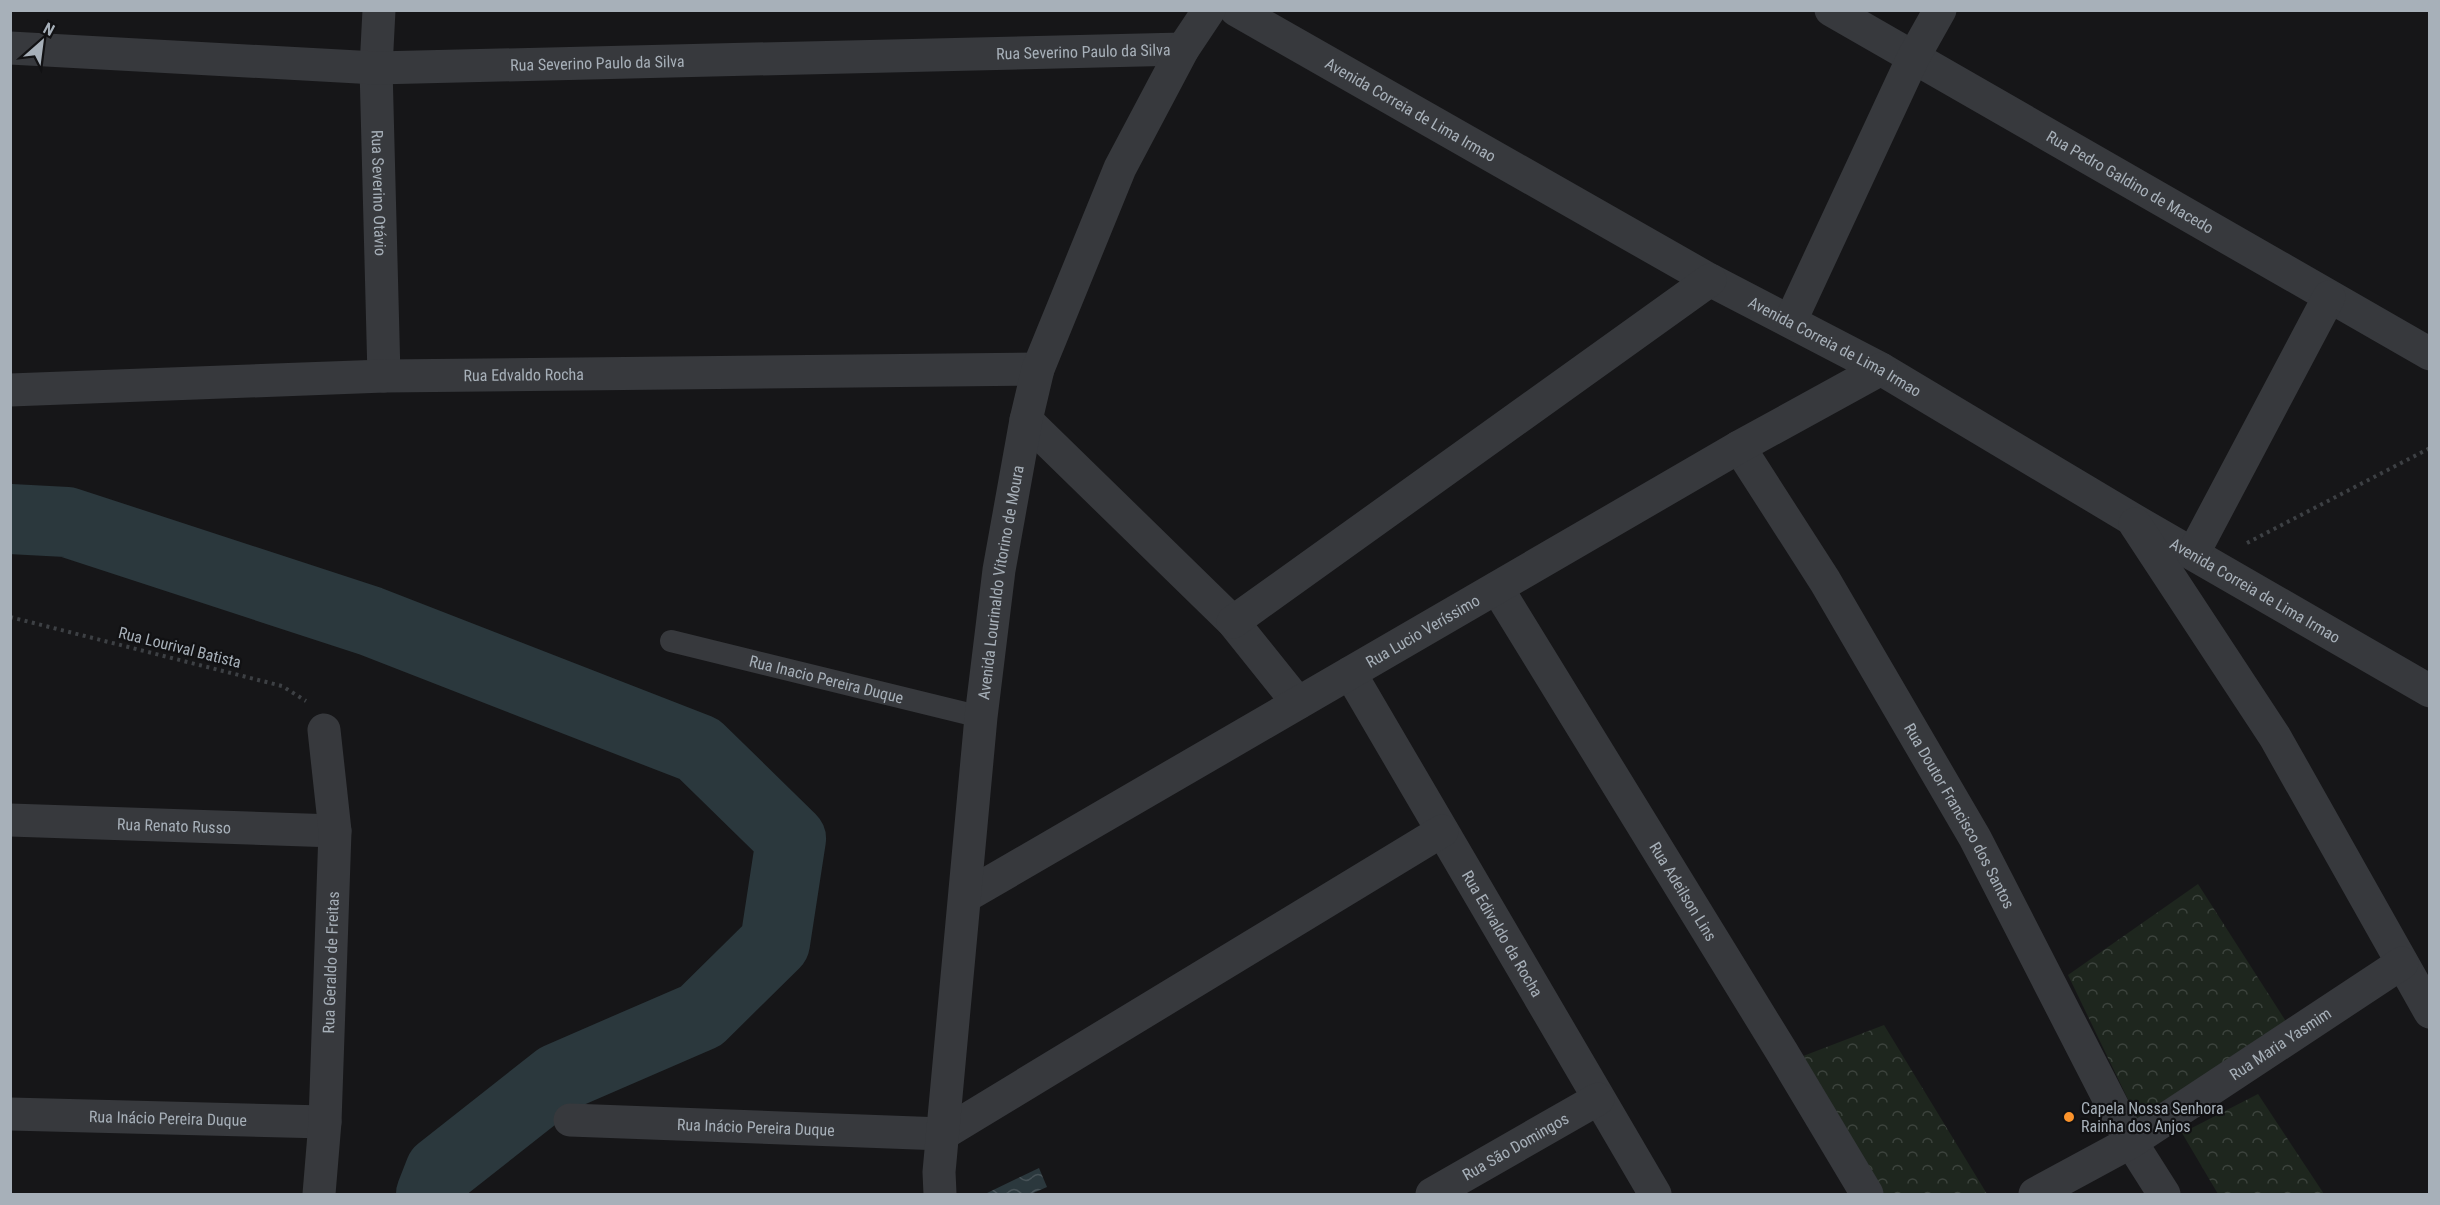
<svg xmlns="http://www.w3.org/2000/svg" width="2440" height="1205" font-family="'Roboto Condensed',sans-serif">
	<defs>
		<pattern id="park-crowns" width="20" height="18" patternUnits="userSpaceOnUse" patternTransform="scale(1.5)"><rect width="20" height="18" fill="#1e261e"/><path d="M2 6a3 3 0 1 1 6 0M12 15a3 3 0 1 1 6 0" fill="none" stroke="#3c433d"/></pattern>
		<pattern id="water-waves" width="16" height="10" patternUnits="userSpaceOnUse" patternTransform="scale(1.5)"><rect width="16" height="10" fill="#2b383d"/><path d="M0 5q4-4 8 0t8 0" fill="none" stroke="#475257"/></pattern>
	</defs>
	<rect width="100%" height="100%" fill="#161618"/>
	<g fill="url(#park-crowns)">
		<polygon points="2198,884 2287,1023 2137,1118 2068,975"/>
		<polygon points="1884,1025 1987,1194 1880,1194 1798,1058"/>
		<polygon points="2258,1094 2324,1194 2218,1194 2182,1133"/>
	</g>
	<polygon fill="url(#water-waves)" points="1039,1168 1047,1187 1031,1194 985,1194"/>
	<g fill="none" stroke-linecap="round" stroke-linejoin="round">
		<polyline stroke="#2b383d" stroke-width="70" points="10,519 67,522 370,621 699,749 791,839 775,943 701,1016 558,1078 440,1171 431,1194"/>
		<g stroke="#3d4044" stroke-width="4" stroke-dasharray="3 4.5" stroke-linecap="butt">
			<polyline points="2247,543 2430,448"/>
			<polyline points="10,617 282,686 306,701"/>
		</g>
		<path stroke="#37393d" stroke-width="22" id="s1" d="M671,641L981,717"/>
		<g stroke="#37393d" stroke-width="33">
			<path id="s2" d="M379,10L376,68L384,376"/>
			<path id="s3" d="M1236,10L1710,280L1881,369L2132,519L2430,691"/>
			<path id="s4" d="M1831,10L2430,354"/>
			<path id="s5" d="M10,48L376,68L1183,49"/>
			<polyline points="1791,320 1913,58 1940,10"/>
			<path id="s6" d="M10,390L384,376L1038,369"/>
			<polyline points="1026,420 1233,622 1298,703"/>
			<path id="s7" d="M1739,447L1825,581L1975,838L2131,1142L2164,1194"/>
			<polyline points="2135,524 2275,737 2430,1012"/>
			<polyline points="2193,554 2329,297"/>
			<path id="s8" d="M1497,588L1782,1052L1867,1194"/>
			<polyline points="1233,622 1710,280"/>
			<path id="s9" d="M1350,673L1655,1194"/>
			<path id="s10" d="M10,820L335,831"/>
			<path id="s11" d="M966,896L1739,447L1881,369"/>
			<path id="s12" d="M10,1114L325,1122"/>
			<path id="s13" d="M570,1120L943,1134"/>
			<polyline points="943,1134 1442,831"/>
			<path id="s14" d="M319,1194L325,1122L335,831L324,730"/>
			<path id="s15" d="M940,1194L939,1172L981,717L999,570L1026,420L1038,369L1120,168L1183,49L1209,10"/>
			<path id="s16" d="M1432,1194L1598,1099"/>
			<path id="s17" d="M2035,1194L2131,1142L2402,963"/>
		</g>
	</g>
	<circle fill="#fb932b" stroke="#111113" stroke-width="2" cx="2069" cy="1117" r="6"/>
	<g text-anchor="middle" stroke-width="4.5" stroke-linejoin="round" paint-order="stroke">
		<g font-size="16" fill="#a7b0b9" stroke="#111113">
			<text dy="6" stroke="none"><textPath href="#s5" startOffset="1074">Rua Severino Paulo da Silva</textPath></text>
			<text dy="6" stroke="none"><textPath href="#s5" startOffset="588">Rua Severino Paulo da Silva</textPath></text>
			<text dy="6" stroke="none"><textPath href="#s3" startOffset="201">Avenida Correia de Lima Irmao</textPath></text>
			<text dy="6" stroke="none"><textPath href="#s4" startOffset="345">Rua Pedro Galdino de Macedo</textPath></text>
			<text dy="6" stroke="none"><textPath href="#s2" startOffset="183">Rua Severino Otávio</textPath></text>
			<text dy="6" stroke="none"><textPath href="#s3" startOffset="687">Avenida Correia de Lima Irmao</textPath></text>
			<text dy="6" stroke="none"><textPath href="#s6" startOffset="514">Rua Edvaldo Rocha</textPath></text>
			<text dy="6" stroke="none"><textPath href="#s15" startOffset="615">Avenida Lourinaldo Vitorino de Moura</textPath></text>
			<text dy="6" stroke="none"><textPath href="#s3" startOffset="1173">Avenida Correia de Lima Irmao</textPath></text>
			<text dy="6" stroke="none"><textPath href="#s11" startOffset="528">Rua Lucio Veríssimo</textPath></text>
			<text transform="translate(180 647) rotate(14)" y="6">Rua Lourival Batista</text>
			<text dy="6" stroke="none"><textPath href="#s1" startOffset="160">Rua Inacio Pereira Duque</textPath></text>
			<text dy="6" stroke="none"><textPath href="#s7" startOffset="430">Rua Doutor Francisco dos Santos</textPath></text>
			<text dy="6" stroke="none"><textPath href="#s10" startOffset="164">Rua Renato Russo</textPath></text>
			<text dy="6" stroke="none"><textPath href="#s8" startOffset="356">Rua Adeilson Lins</textPath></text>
			<text dy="6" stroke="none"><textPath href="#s9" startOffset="302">Rua Edivaldo da Rocha</textPath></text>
			<text dy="6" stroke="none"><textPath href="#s14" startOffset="232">Rua Geraldo de Freitas</textPath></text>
			<text dy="6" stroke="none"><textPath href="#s17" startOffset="288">Rua Maria Yasmim</textPath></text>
			<text dy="6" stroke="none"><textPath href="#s12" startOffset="158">Rua Inácio Pereira Duque</textPath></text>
			<text dy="6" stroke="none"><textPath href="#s13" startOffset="186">Rua Inácio Pereira Duque</textPath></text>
			<text dy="6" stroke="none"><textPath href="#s16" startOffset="96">Rua São Domingos</textPath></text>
		</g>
		<g font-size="16" fill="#a7b0b9" stroke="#111113" text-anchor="start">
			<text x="2081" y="1114">Capela Nossa Senhora<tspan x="2081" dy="18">Rainha dos Anjos</tspan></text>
		</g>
	</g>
	<rect width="2440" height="1205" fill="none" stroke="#a7b0b9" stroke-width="24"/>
	<g transform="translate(42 42) rotate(28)" stroke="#111113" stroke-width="4.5" paint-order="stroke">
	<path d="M0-4.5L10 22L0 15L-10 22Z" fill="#a7b0b9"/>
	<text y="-9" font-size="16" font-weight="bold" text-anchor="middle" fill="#a7b0b9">N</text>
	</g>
</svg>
